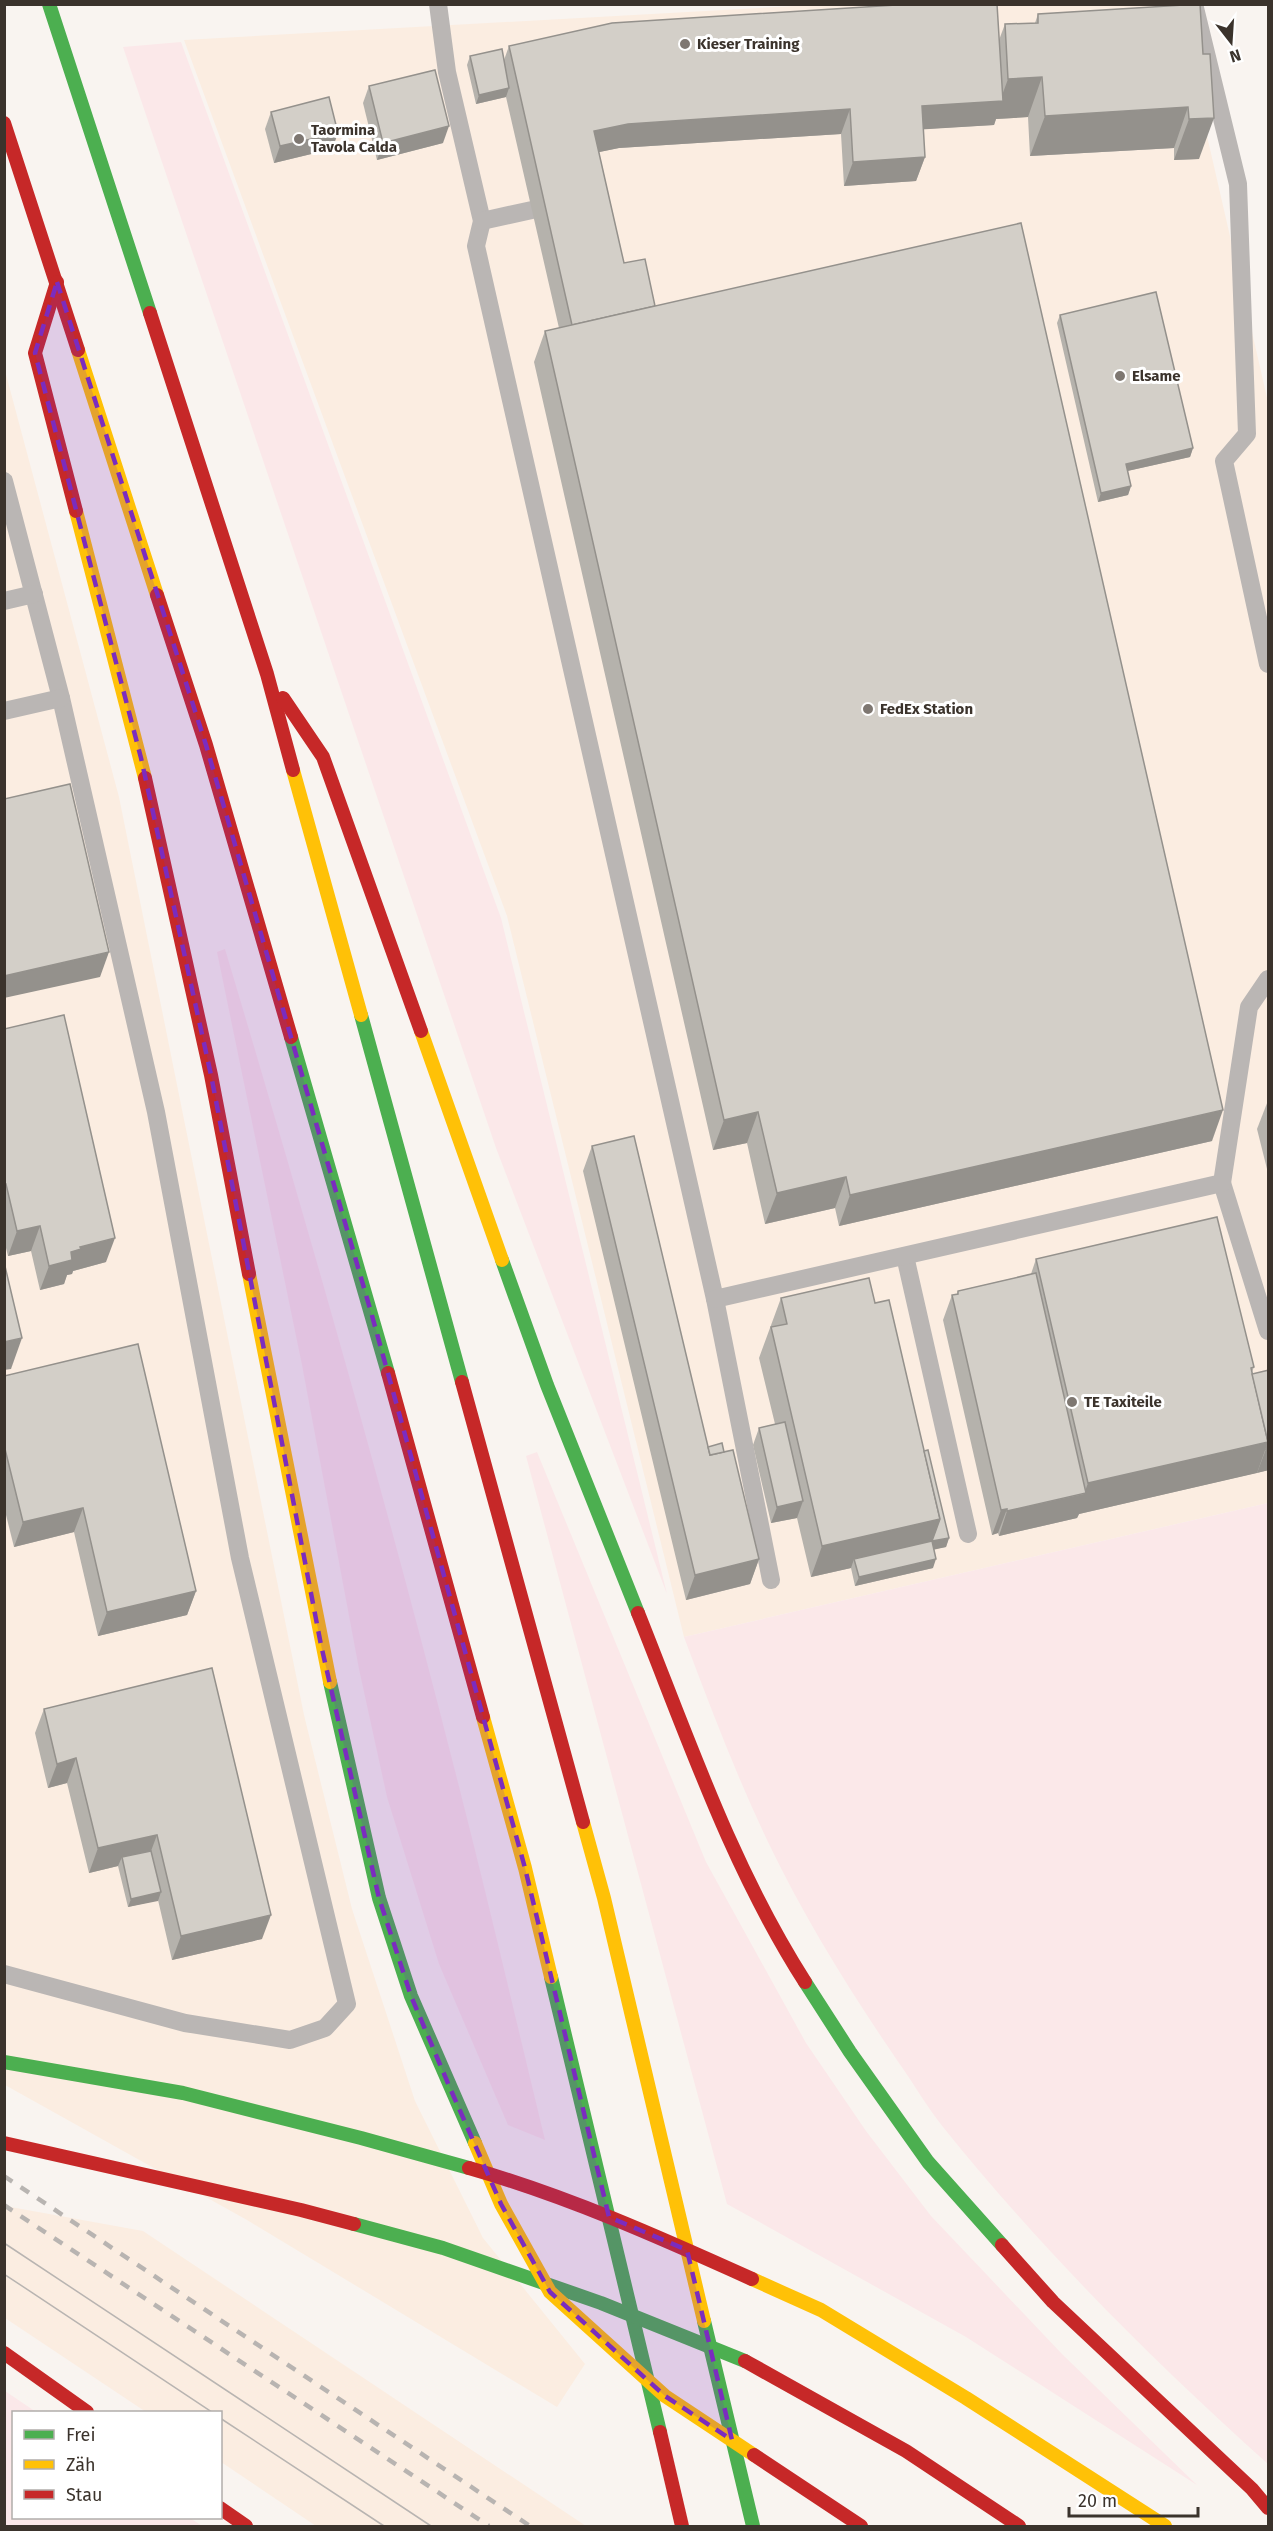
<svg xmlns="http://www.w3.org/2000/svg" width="1273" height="2531" font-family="'Fira Sans',sans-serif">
	<rect width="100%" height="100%" fill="#f9f4f0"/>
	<g fill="#fbede1">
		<polygon points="813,5 1177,5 1268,402 1268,1503 684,1637 507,916 184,40"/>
		<polygon points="4,367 119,797 304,1715 352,1909 415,2101 483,2238 585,2364 557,2407 247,2220 5,2085"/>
		<polygon points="5,2206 143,2231 586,2526 316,2526 221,2462 220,2412 146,2412 5,2318"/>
	</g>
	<g fill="#fbe8e9">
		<polygon points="181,42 501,918 667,1594 496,1148 123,47"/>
		<path d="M225,949C306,1220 384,1492 454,1767C486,1891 515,2016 545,2140L508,2125L439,1964L387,1797L359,1669L302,1365L217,952Z"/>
		<polygon points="537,1452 706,1862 806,2043 866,2131 931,2216 1062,2354 1197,2485 966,2337 727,2204 526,1456"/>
		<path d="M1268,1503V2464C1150,2358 1043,2251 943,2127C927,2107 914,2084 899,2063C851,1993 805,1919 768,1842C736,1775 710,1706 684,1637Z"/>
		<polygon points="5,2391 36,2412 14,2412 14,2518 190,2518 202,2526 5,2526"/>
	</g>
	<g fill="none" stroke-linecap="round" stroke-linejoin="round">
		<g stroke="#bab6b4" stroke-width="18">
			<polyline points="438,4 447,72 482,221 476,246 715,1299 771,1580"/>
			<polyline points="1194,4 1238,184 1247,434 1224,461 1268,664"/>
			<polyline points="482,221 532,210"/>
			<polyline points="4,481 61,698 156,1112 240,1558 347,2004 325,2028 290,2040 185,2023 4,1974"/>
			<polyline points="4,601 34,594"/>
			<polyline points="4,711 61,698"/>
			<polyline points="1222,1183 1268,1331"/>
			<polyline points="905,1256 968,1534"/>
			<polyline points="715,1299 1222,1183 1249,1007 1268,979"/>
		</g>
		<g stroke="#4caf50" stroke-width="14">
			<polyline points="49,4 150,313"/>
			<polyline points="361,1015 462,1382"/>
			<polyline points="291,1037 388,1373"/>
			<polyline points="502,1260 547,1385 638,1613"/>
			<polyline points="330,1682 379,1898 411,1996 475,2143"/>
			<polyline points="551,1977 660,2432"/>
			<polyline points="805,1982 850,2052 928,2162 1002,2245"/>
			<polyline points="4,2062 183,2093 361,2138 469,2168"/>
			<polyline points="354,2224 443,2248 601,2303 745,2361"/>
			<polyline points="704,2321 753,2526"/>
		</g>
		<g stroke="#ffc107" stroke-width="14">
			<polyline points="78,350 157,595"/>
			<polyline points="76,511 145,778"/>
			<polyline points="293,770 361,1015"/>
			<polyline points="421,1031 502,1260"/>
			<polyline points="249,1274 330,1682"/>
			<polyline points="483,1717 525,1868 551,1977"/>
			<polyline points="583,1822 604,1898 704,2321"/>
			<polyline points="475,2143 501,2204 550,2292 665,2396 754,2455"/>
			<polyline points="752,2279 821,2310 966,2398 1165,2526"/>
		</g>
		<g stroke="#c62828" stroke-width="14">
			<polyline points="4,123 78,350"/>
			<polyline points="57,282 35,353 76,511"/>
			<polyline points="150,313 267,674 293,770"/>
			<polyline points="157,595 206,745 291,1037"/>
			<polyline points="283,698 323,757 421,1031"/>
			<polyline points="145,778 211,1075 249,1274"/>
			<polyline points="388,1373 483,1717"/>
			<polyline points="462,1382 583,1822"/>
			<path d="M638,1613C688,1738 732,1868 805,1982"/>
			<polyline points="4,2143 301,2210 354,2224"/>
			<path d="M469,2168C567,2196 659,2237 752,2279"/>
			<polyline points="1002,2245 1053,2302 1252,2489 1268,2508"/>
			<polyline points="4,2353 87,2412"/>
			<polyline points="745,2361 906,2451 1019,2526"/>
			<polyline points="660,2432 682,2526"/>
			<polyline points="754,2455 861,2526"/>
			<polyline points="220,2508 246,2526"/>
		</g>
		<g stroke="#b8b4b1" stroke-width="1.5">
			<polyline points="4,2243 431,2526"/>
			<polyline points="4,2274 212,2412"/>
			<polyline points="220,2418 384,2526"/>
		</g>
		<g stroke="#b8b4b1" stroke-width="4.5" stroke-dasharray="10 10" stroke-linecap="butt">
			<polyline points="4,2176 530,2526"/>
			<polyline points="4,2205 489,2526"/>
		</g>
	</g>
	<g fill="#b5b2ac">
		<polygon points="1200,4 1199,159 1174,160 1174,148 1030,156 1028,117 996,119 994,125 923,129 925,157 916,181 844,186 841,134 619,148 599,152 624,263 655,306 1212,1141 839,1226 835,1208 765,1224 747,1143 713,1150 534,362 545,331 559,328 506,97 476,104 467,65 470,56 504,60 509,46 999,40 1005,24 1035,23 1038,14"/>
		<polygon points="369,86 443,143 377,160 363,103"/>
		<polygon points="271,112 338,133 332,149 274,163 265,129"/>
		<polygon points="1060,315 1193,448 1190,457 1127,471 1131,486 1128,495 1098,502 1057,323"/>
		<polygon points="4,1029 106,1262 73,1271 72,1274 67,1275 64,1284 40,1290 31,1251 8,1256 4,1240"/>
		<polygon points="1269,1098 1269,1177 1257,1129"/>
		<polygon points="592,1146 708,1447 724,1452 759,1559 750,1584 686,1600 583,1171"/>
		<polygon points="1036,1259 1254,1367 1252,1372 1252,1374 1269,1370 1269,1470 1079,1514 1077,1518 999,1536 998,1533 992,1535 943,1320 952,1295 957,1294 958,1291 1031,1274"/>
		<polygon points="781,1298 875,1303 924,1451 949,1538 946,1547 934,1549 933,1568 855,1586 851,1568 811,1577 797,1518 771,1523 753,1445 759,1428 775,1424 759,1358"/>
		<polygon points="4,1376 196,1591 187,1615 98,1636 74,1532 14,1547 4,1507"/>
		<polygon points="44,1709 262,1939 172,1960 158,1900 128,1907 118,1866 89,1873 67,1783 48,1788 35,1733"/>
	</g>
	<g fill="#94918c">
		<polygon points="1042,77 1028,117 996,119 994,125 913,130 922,106 1000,101 1008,79"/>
		<polygon points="509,88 506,97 476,104 479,95"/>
		<polygon points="1188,107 1174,148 1030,156 1045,116"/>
		<polygon points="850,109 841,134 619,148 585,155 594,131 628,124"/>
		<polygon points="1214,118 1199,159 1174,160 1189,119"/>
		<polygon points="449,126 443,143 377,160 383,143"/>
		<polygon points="338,133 332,149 274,163 280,146"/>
		<polygon points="925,157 916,181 844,186 853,162"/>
		<polygon points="1193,448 1190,457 1123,472 1126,464"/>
		<polygon points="1131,486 1128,495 1098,502 1101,493"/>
		<polygon points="109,952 100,977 4,998 4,976"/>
		<polygon points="1223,1110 1212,1141 839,1226 850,1195"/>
		<polygon points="758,1112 747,1143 713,1150 724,1120"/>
		<polygon points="846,1177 835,1208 765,1224 777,1193"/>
		<polygon points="40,1226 31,1251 8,1256 17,1231"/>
		<polygon points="115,1238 106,1262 73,1271 72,1274 67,1275 64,1284 40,1290 49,1266 80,1247"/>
		<polygon points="22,1338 11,1369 4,1370 4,1342"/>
		<polygon points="1268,1442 1257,1473 1079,1514 1077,1518 999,1536 1007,1511 1084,1494 1088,1483"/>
		<polygon points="1269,1448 1269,1470 1257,1473 1266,1449"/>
		<polygon points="803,1501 797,1518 771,1523 777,1507"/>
		<polygon points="83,1508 74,1532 14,1547 23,1522"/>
		<polygon points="1007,1509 998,1533 992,1535 1001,1510"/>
		<polygon points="940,1519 949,1538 946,1547 856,1567 854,1559 851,1568 811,1577 822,1546"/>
		<polygon points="759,1559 750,1584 686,1600 695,1575"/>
		<polygon points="936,1559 933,1568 855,1586 859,1577"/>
		<polygon points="196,1591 187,1615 98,1636 107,1612"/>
		<polygon points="76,1758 67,1783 48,1788 57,1764"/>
		<polygon points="157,1835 148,1859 122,1857 118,1866 89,1873 98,1848"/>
		<polygon points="161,1892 158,1901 128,1907 131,1899"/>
		<polygon points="271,1915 262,1939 172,1960 181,1936"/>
	</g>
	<g fill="#d3cfc8" stroke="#94918c" stroke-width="1.5">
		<polygon points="912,4 997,4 1003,101 922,106 925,157 853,162 850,109 628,124 594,131 624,263 645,259 655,306 572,325 509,46 612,23"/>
		<polygon points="1200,4 1203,54 1210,54 1214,118 1189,119 1188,107 1045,116 1042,77 1008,79 1005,24 1038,23 1038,14"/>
		<polygon points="502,49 509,88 479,95 470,56"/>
		<polygon points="435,70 449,126 383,143 369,86"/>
		<polygon points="329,97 338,133 280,146 271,112"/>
		<polygon points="1021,223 1223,1110 850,1195 846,1177 777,1193 758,1112 724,1120 545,331"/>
		<polygon points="1156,292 1193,448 1126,464 1131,486 1101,493 1060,315"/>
		<polygon points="70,784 109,952 4,976 4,799"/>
		<polygon points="64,1015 115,1238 80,1247 81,1249 71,1252 72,1260 49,1266 40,1226 17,1231 6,1184 4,1185 4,1029"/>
		<polygon points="634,1136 710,1455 733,1450 759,1559 695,1575 592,1146"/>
		<polygon points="1217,1217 1254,1367 1251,1368 1268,1442 1088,1483 1036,1259"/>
		<polygon points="4,1262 22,1338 4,1342"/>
		<polygon points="1036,1273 1086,1493 1007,1511 1007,1509 1001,1510 952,1295 958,1294 958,1291"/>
		<polygon points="869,1278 875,1303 889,1300 940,1519 822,1546 771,1327 787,1324 781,1298"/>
		<polygon points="138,1344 196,1591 107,1612 83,1508 23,1522 4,1445 4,1376"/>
		<polygon points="1269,1370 1269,1448 1266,1449 1268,1442 1252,1374"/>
		<polygon points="785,1422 803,1501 777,1507 759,1428"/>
		<polygon points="722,1443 724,1452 710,1455 708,1447"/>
		<polygon points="928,1450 949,1538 932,1541 940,1519 924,1451"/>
		<polygon points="932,1541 936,1559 859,1577 854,1559"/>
		<polygon points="212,1668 271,1915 181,1936 157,1835 98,1848 76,1758 57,1764 44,1709"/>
		<polygon points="151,1851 161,1892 131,1899 122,1857"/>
	</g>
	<path fill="#7b2cbf" fill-opacity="0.2" stroke="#7b2cbf" stroke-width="4.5" stroke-dasharray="12 8" stroke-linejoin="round" d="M57,282L206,745L371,1312L525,1868L609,2217L687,2250L732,2440L665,2396L550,2292L501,2204L450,2088L411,1996L379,1898L321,1645L211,1075L141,758L35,353Z"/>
	<g fill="#7e7771" stroke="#fff" stroke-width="2">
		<circle cx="685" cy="44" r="6"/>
		<circle cx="299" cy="139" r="6"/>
		<circle cx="1120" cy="376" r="6"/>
		<circle cx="868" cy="709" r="6"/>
		<circle cx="1072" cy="1402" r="6"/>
	</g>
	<g text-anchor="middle" stroke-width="6" stroke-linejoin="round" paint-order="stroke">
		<g font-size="15" font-weight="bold" fill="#3b332c" stroke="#fff" text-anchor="start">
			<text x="697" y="49">Kieser Training</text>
			<text x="311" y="135">Taormina<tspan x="311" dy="17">Tavola Calda</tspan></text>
			<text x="1132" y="381">Elsame</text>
			<text x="880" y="714">FedEx Station</text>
			<text x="1084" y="1407">TE Taxiteile</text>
		</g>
	</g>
	<rect width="1273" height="2531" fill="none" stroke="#3b332c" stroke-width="12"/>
	<rect x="12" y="2411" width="210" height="108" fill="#ffffff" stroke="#b1adab" stroke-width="1.5"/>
	<rect x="24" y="2430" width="30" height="9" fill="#4caf50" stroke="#b1adab" stroke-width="1.5"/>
	<text x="66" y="2441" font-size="18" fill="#3b332c">Frei</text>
	<rect x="24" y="2460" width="30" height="9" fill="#ffc107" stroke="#b1adab" stroke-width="1.5"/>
	<text x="66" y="2471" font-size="18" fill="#3b332c">Zäh</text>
	<rect x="24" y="2490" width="30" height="9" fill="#c62828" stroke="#b1adab" stroke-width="1.5"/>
	<text x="66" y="2501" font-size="18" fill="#3b332c">Stau</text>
	<g transform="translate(1231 42) rotate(163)" stroke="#ffffff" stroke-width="4.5" paint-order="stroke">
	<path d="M0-4.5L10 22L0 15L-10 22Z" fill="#3b332c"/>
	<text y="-9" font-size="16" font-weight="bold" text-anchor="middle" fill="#3b332c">N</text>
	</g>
	<path d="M1069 2507v9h129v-9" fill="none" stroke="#3b332c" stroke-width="3"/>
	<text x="1078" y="2507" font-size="18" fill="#3b332c" stroke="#ffffff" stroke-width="4.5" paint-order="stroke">20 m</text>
</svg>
